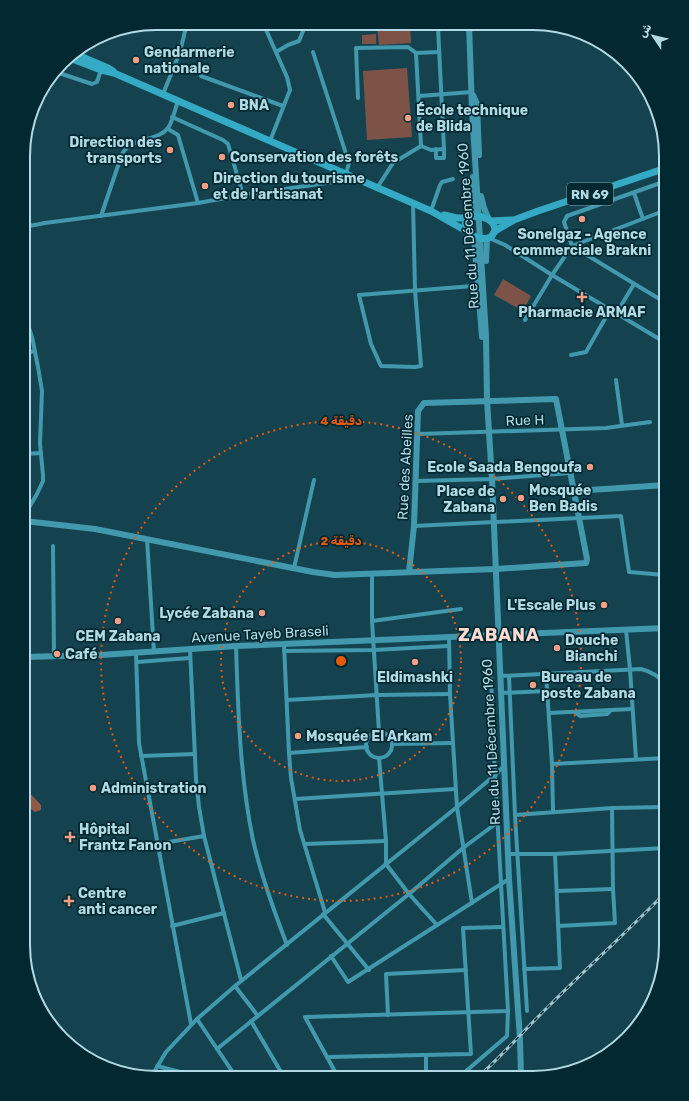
<svg xmlns="http://www.w3.org/2000/svg" width="689" height="1101" font-family="Rubik,'Noto Sans Arabic',sans-serif">
	<rect width="100%" height="100%" fill="#14434f"/>
	<g fill="#7d5347">
		<polygon points="410,24 411,43 379,45 377,27"/>
		<polygon points="376,34 376,44 362,44 362,35"/>
		<polygon points="407,68 412,137 367,140 363,71"/>
		<polygon points="503,279 531,296 523,311 494,295"/>
	</g>
	<polygon fill="#925847" points="23,786 41,805 41,810 35,812 25,805 23,807"/>
	<g fill="none" stroke-linecap="round" stroke-linejoin="round">
		<g stroke="#4299ae" stroke-width="4">
			<polyline points="263,23 287,77 290,90 270,141"/>
			<polyline points="276,52 288,45 299,41 305,26"/>
			<polyline points="313,52 349,163 346,174"/>
			<polyline points="56,72 92,84 97,82 101,70"/>
			<polyline points="201,76 283,106"/>
			<polyline points="163,94 180,52 187,23"/>
			<polyline points="419,96 472,92"/>
			<polyline points="358,98 356,48 408,47 416,53"/>
			<polyline points="172,117 223,140 228,144 243,195"/>
			<polyline points="168,129 178,135 198,203"/>
			<polyline points="421,146 431,150 444,149 438,27"/>
			<polyline points="436,149 436,158 444,158 444,149"/>
			<polyline points="377,188 393,163 421,146 416,53 439,52"/>
			<polyline points="634,193 643,219"/>
			<polyline points="413,203 415,290 421,366 415,367 381,366 371,344 359,295 473,286"/>
			<polyline points="431,211 440,185 442,182 453,179"/>
			<path d="M101,216L122,154C133,136 157,142 168,128C173,121 175,109 178,101"/>
			<polyline points="24,227 45,223 198,203 243,195 354,179"/>
			<polyline points="489,238 505,245 552,275 666,343"/>
			<polyline points="666,303 572,246 564,222 567,216 666,181"/>
			<polyline points="616,314 634,284"/>
			<polyline points="525,320 552,275 572,246 666,210"/>
			<polyline points="24,354 34,351"/>
			<polyline points="571,355 586,352 610,310"/>
			<polyline points="616,380 622,425"/>
			<polyline points="418,434 606,428 650,422"/>
			<polyline points="24,454 41,453"/>
			<polyline points="416,481 492,479 570,473"/>
			<polyline points="24,516 37,494 43,481 43,475 40,444 42,391 38,367 32,337 24,312"/>
			<polyline points="414,526 621,516 629,572 665,575 665,485"/>
			<polyline points="147,539 154,652"/>
			<polyline points="53,546 54,655"/>
			<polyline points="294,568 314,480"/>
			<polyline points="372,574 372,621 379,732"/>
			<polyline points="372,621 461,609"/>
			<polyline points="626,630 630,669 636,759"/>
			<polyline points="449,637 450,694 457,807 472,903"/>
			<polyline points="284,645 289,753 291,778 300,830 325,912"/>
			<path d="M236,646C238,711 240,777 253,840C261,876 274,911 287,945"/>
			<polyline points="190,649 196,779 199,807 204,836 241,980"/>
			<polyline points="284,651 374,650 448,646"/>
			<polyline points="136,653 139,743 191,1024"/>
			<polyline points="137,662 190,658"/>
			<polyline points="546,674 552,764 553,812"/>
			<path d="M501,676L641,669C650,671 662,677 665,687C666,691 666,696 666,700"/>
			<polyline points="509,676 515,815 527,1011"/>
			<polyline points="501,693 547,691"/>
			<polyline points="287,700 377,695 450,694"/>
			<polyline points="575,712 580,716 607,714 611,710"/>
			<polyline points="549,713 632,709"/>
			<circle cx="379" cy="745" r="13"/>
			<polyline points="392,744 452,743"/>
			<polyline points="289,753 367,747"/>
			<polyline points="141,756 195,754"/>
			<polyline points="379,758 386,841 386,864 409,894 437,925"/>
			<polyline points="662,758 666,862"/>
			<polyline points="552,764 666,758"/>
			<polyline points="295,799 455,789"/>
			<polyline points="515,815 612,808 664,807"/>
			<polyline points="157,844 204,836"/>
			<polyline points="305,844 386,841"/>
			<polyline points="508,854 555,854 665,848"/>
			<polyline points="557,891 613,889"/>
			<polyline points="323,914 369,970"/>
			<polyline points="172,926 224,913"/>
			<polyline points="558,926 615,923 613,889 612,808"/>
			<polyline points="331,956 348,982 509,879"/>
			<polyline points="524,969 560,968 555,854"/>
			<polyline points="235,986 258,1016"/>
			<polyline points="388,1015 386,974 466,970"/>
			<polyline points="197,1019 236,1077"/>
			<polyline points="251,1021 284,1077"/>
			<polyline points="217,1049 409,894 463,848 498,822"/>
			<polyline points="426,1055 426,1078"/>
			<polyline points="327,1057 471,1054 463,928 503,927"/>
			<polyline points="157,1066 199,1077"/>
			<polyline points="151,1077 166,1052 197,1019 235,986 457,807 495,775 504,766"/>
			<polyline points="338,1077 305,1017 508,1011 495,775 491,678"/>
			<polyline points="458,1078 507,1036 508,1011"/>
		</g>
		<g stroke="#4299ae" stroke-width="6">
			<polyline points="469,24 472,110 486,336 487,400 492,479 509,879 520,1039 521,1078"/>
			<polyline points="473,95 477,104 479,155"/>
			<polyline points="481,196 484,208 489,220"/>
			<polyline points="472,217 474,206 473,177"/>
			<polyline points="474,236 482,337"/>
			<polyline points="486,261 487,238"/>
			<polyline points="574,491 666,485"/>
			<polyline points="24,521 95,529 313,572 335,575 496,569 586,563 587,559 556,399 424,403 418,411 414,526 409,572"/>
			<polyline points="23,657 101,655 236,646 666,628"/>
		</g>
		<g stroke="#34aac5" stroke-width="7">
			<polyline points="73,53 108,68 113,71"/>
			<polyline points="67,57 101,70 114,73 431,211 468,232"/>
			<polyline points="444,215 457,218 470,218"/>
			<path d="M478,216C487,218 495,221 495,231L491,237C481,241 467,236 465,224C468,218 471,217 478,216Z"/>
			<polyline points="491,221 512,220"/>
			<polyline points="495,231 514,220 538,211 666,168"/>
		</g>
		<g stroke="#9dc6d1" stroke-width="3">
			<path id="rail" d="M477,1078C503,1055 525,1029 550,1005C588,967 628,931 666,892"/>
		</g>
		<use href="#rail" stroke="#022831" stroke-width="1.5" stroke-dasharray="4.5" stroke-linecap="butt"/>
	</g>
	<g fill="none" stroke="#e8590c" stroke-width="2" stroke-dasharray="2 4">
		<circle cx="341" cy="661" r="120"/>
		<circle cx="341" cy="661" r="240"/>
	</g>
	<g fill="#f39f86" stroke="#022831" stroke-width="1.5">
		<circle cx="136" cy="60" r="4"/>
		<circle cx="231" cy="105" r="4"/>
		<circle cx="408" cy="118" r="4"/>
		<circle cx="170" cy="150" r="4"/>
		<circle cx="222" cy="157" r="4"/>
		<circle cx="205" cy="186" r="4"/>
		<circle cx="582" cy="219" r="4"/>
		<path d="M580 291h4v4h4v4h-4v4h-4v-4h-4v-4h4z"/>
		<circle cx="590" cy="467" r="4"/>
		<circle cx="521" cy="498" r="4"/>
		<circle cx="503" cy="499" r="4"/>
		<circle cx="604" cy="605" r="4"/>
		<circle cx="262" cy="613" r="4"/>
		<circle cx="118" cy="621" r="4"/>
		<circle cx="557" cy="648" r="4"/>
		<circle cx="57" cy="654" r="4"/>
		<circle cx="415" cy="662" r="4"/>
		<circle cx="533" cy="685" r="4"/>
		<circle cx="298" cy="736" r="4"/>
		<circle cx="93" cy="788" r="4"/>
		<path d="M68 831h4v4h4v4h-4v4h-4v-4h-4v-4h4z"/>
		<path d="M67 895h4v4h4v4h-4v4h-4v-4h-4v-4h4z"/>
	</g>
	<g text-anchor="middle" stroke-width="3.5" stroke-linejoin="round" paint-order="stroke">
		<rect fill="#022831" stroke="#7da5af" stroke-width="1" x="567" y="183" width="46" height="22" rx="3"/>
		<g font-size="13" font-weight="bold" fill="#b2dae5">
			<text x="590" y="199">RN 69</text>
		</g>
		<g font-size="14" font-weight="bold" fill="#b2dae5" stroke="#022831" text-anchor="start">
			<text x="144" y="57">Gendarmerie<tspan x="144" dy="16">nationale</tspan></text>
			<text x="239" y="110">BNA</text>
			<text x="416" y="115">École technique<tspan x="416" dy="16">de Blida</tspan></text>
			<text x="162" y="147" text-anchor="end">Direction des<tspan x="162" dy="16">transports</tspan></text>
			<text x="230" y="162">Conservation des forêts</text>
			<text x="213" y="183">Direction du tourisme<tspan x="213" dy="16">et de l'artisanat</tspan></text>
			<text x="582" y="239" text-anchor="middle">Sonelgaz - Agence<tspan x="582" dy="16">commerciale Brakni</tspan></text>
			<text x="582" y="317" text-anchor="middle">Pharmacie ARMAF</text>
			<text x="582" y="472" text-anchor="end">Ecole Saada Bengoufa</text>
			<text x="529" y="495">Mosquée<tspan x="529" dy="16">Ben Badis</tspan></text>
			<text x="495" y="496" text-anchor="end">Place de<tspan x="495" dy="16">Zabana</tspan></text>
			<text x="596" y="610" text-anchor="end">L'Escale Plus</text>
			<text x="254" y="618" text-anchor="end">Lycée Zabana</text>
			<text x="118" y="641" text-anchor="middle">CEM Zabana</text>
			<text x="565" y="645">Douche<tspan x="565" dy="16">Bianchi</tspan></text>
			<text x="65" y="659">Café</text>
			<text x="415" y="682" text-anchor="middle">Eldimashki</text>
			<text x="541" y="682">Bureau de<tspan x="541" dy="16">poste Zabana</tspan></text>
			<text x="306" y="741">Mosquée El Arkam</text>
			<text x="101" y="793">Administration</text>
			<text x="79" y="834">Hôpital<tspan x="79" dy="16">Frantz Fanon</tspan></text>
			<text x="78" y="898">Centre<tspan x="78" dy="16">anti cancer</tspan></text>
		</g>
		<g font-size="14" fill="#b2dae5" stroke="#022831">
			<text transform="translate(468 226) rotate(-94)" y="5">Rue du 11 Décembre 1960</text>
			<text transform="translate(525 420) rotate(-2)" y="5">Rue H</text>
			<text transform="translate(405 467) rotate(-87)" y="5">Rue des Abeilles</text>
			<text transform="translate(260 634) rotate(-3)" y="5">Avenue Tayeb Braseli</text>
			<text transform="translate(491 742) rotate(-93)" y="5">Rue du 11 Décembre 1960</text>
		</g>
		<g font-size="18" font-weight="bold" letter-spacing="1" fill="#fddbd1" stroke="#022831">
			<text x="499" y="641">ZABANA</text>
		</g>
	</g>
	<path d="M0 0H689V1101H0ZM156 30H533A126 126 0 0 1 659 156V945A126 126 0 0 1 533 1071H156A126 126 0 0 1 30 945V156A126 126 0 0 1 156 30Z" fill="#022831" fill-rule="evenodd"/>
	<path fill="none" stroke="#b2dae5" stroke-width="2" d="M156 30H533A126 126 0 0 1 659 156V945A126 126 0 0 1 533 1071H156A126 126 0 0 1 30 945V156A126 126 0 0 1 156 30Z"/>
	<circle cx="341" cy="661" r="6" fill="#e8590c" stroke="#022831" stroke-width="2"/>
	<g font-size="12" text-anchor="middle" font-weight="bold" fill="#e8590c" stroke="#022831" stroke-width="3.5" stroke-linejoin="round" paint-order="stroke">
		<text x="341" y="425">4 دقيقة</text>
		<text x="341" y="545">2 دقيقة</text>
	</g>
	<g transform="translate(653 36) rotate(305)" stroke="#022831" stroke-width="3" paint-order="stroke">
	<path d="M0-3L7 15L0 10L-7 15Z" fill="#b2dae5"/>
	<text y="-6" font-size="11" font-weight="bold" text-anchor="middle" fill="#b2dae5">ش</text>
	</g>
</svg>
